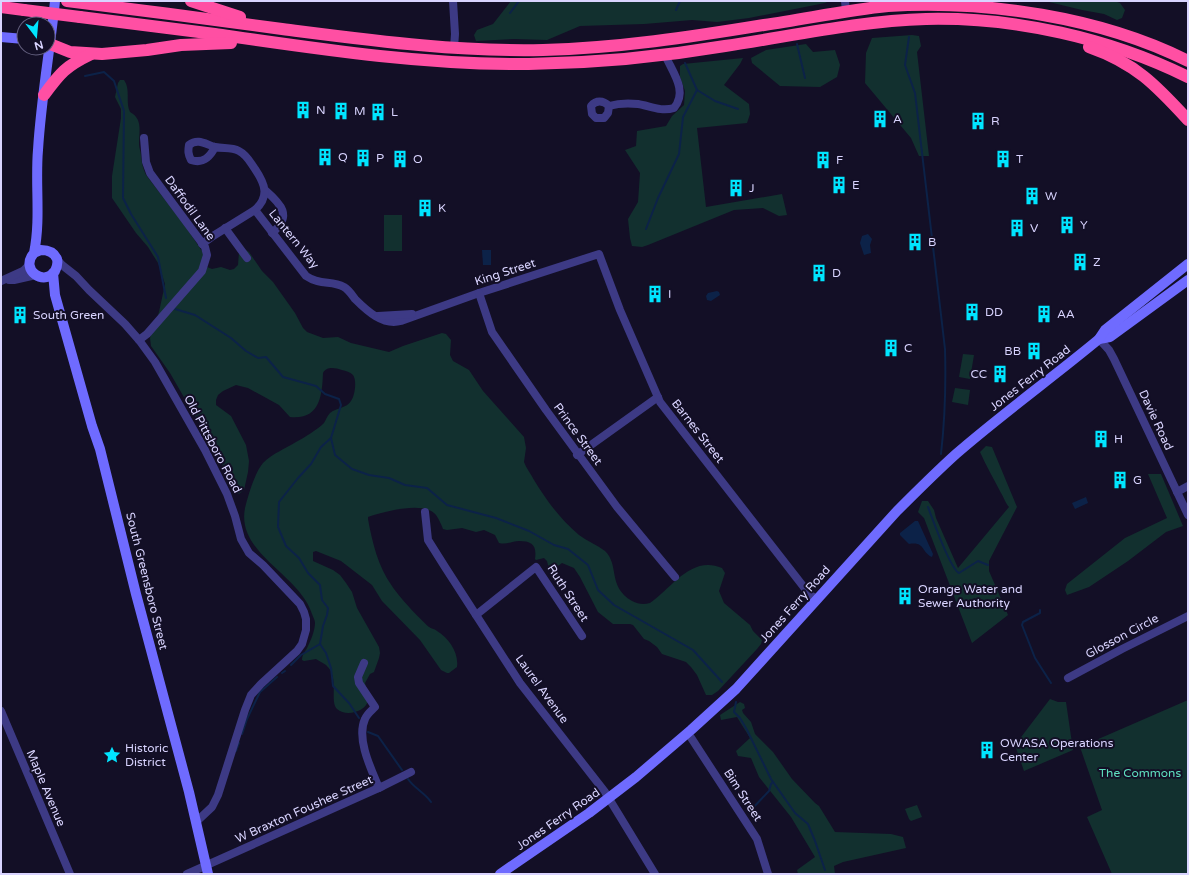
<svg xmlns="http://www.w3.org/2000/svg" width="1189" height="875" font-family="'Varela Round',sans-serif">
	<rect width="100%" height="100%" fill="#130f26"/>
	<g fill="#12302f">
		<polygon points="511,1 829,1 825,3 749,18 717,22 692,20 644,24 580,26 547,40 514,39 476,41 474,35 477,30 493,24"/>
		<polygon points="1045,1 1114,1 1120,3 1125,10 1122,18 1117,20 1104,14 1082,10"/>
		<polygon points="912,35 919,36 921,46 917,52 929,156 919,156 911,138 865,83 866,53 872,38"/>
		<polygon points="806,44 813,52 835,50 840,65 837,77 820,87 780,86 752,63 751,58 766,50"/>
		<polygon points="743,58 740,64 724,85 749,104 750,114 747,123 697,128 706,207 782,194 787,215 779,216 763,208 734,210 648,245 642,247 632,246 630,238 628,219 638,202 640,173 625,150 636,146 637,131 666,126 672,116 684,105 685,91 680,77 680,66 683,64"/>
		<path d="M120,80H124C131,90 125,102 130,112C143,119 139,131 139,144C139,148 141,152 141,156C142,164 143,168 146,175L185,226L202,251L207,267L212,269L221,267L230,270L234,269L238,265L239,252L243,250H246L249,252L262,271L273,282L295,313L303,328L307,332L323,338L338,337L351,343L389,352L403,346L442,333L446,334L451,340L450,355L453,361L469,370L483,391L524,437L526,448L524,462C526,468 531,474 534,480C547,501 560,519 579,535C587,541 597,545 605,551C620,566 607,586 632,601C638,604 643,605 650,603C672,588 691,555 722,568L725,573L719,591L724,603L750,625L753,631L762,640L761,644L757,649L718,691L712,695H706L697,675L691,667L686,662L662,654L657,647L649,641L644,639L633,625L630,624H613L598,612L580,577L574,568L562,563L555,568H551L548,565L547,561L544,558L536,560L535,559C537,545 532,541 519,541C512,541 507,545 499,543L495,535L484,530L476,532L462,528L447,530L443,529C441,524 439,519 436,515C424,500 383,512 368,517V519C372,541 378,567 392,586C399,597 419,618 429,627C432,629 435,629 437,631C449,638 459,653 457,667L449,673H447L441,670L420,640L382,601L372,585L341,561L316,551L313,552V561L333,570L340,575L346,583L352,592L357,608L379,647L380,653L379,658L374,672L370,674L365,683C366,688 370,695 368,701C365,712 346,717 337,709C329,701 340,677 326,665C323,663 319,661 316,659L304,661L302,660C302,654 306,651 308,646C311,640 315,630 315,623C315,620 313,617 312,614C300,574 236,554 245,508C248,496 255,472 263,463C273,453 285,449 296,442C304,438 318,429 324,423C326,420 327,416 330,413C336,408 347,408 351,401C355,396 357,380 353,375C350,372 346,371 342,370C335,368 327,366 323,373C322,396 320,420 290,417L279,405L248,388L236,385L223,391L218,395L216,400V405L231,416L246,445L249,461L248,472L244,490L239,494L234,493L220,460L212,446L170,373L151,346L150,338L159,312L165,284L158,263L148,247L136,233L112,198V176L121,118V109L115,97L118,83Z"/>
		<rect x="384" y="215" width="18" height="36"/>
		<polygon points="963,354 974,355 970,379 959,377"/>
		<polygon points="955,388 970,390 968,405 952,402"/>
		<path d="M986,446L992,447L1017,507L989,561V571L1008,615L972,643L924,518L918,512L922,501H928L934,510L936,518L958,568L1009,507C1005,502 1004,498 1001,493C994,479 986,466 980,452Z"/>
		<polygon points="1148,474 1161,474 1183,526 1166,532 1128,561 1089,587 1067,595 1065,590 1067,584 1125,538 1167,518"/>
		<polygon points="1050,699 1058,702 1066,702 1073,750 1024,771 1015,745"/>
		<polygon points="1188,700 1188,874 1112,874 1087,817 1102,810 1080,747"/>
		<polygon points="740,702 744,704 745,708 742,710 743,713 751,722 755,734 773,752 792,779 815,803 819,806 835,832 891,834 903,837 906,848 843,862 834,866 835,874 798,874 797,870 815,857 791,817 759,777 751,758 738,756 736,751 750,738 737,717 721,720 720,715"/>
		<polygon points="917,805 922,817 911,821 909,819 905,809"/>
	</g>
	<g fill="#0c2248">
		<polygon points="868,234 872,239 870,245 871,253 864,255 860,243 862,236"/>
		<polygon points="482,250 491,250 491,265 483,265"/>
		<polygon points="717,291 719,292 720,295 711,301 707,300 706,296 708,293"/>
		<polygon points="1086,497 1088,503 1075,509 1072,503"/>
		<path d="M915,521H918L933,554L932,557C921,552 925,541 909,544L900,535V533Z"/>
	</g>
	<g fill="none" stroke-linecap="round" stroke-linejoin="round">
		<g stroke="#0c2248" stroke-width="2">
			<polyline points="676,10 680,1"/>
			<polyline points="510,13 519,1"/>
			<path d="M909,37L905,65L915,93L945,349C946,384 945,419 941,454"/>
			<polyline points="797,44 805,78"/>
			<polyline points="85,76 104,72 114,81 124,111 123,198 131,214 158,257 166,298"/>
			<polyline points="697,90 715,101 738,109"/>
			<polyline points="646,229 658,198 679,154 683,117 697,90 685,63"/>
			<polyline points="175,309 195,315 231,338 246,351 258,358 266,357 283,377 316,386 325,394 339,399 341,405 331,438 335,455 352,469 369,475 389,478 405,485 427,488 447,505 496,518 529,531 554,545 568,549 588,565 598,590 614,605 693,650 722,682"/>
			<polyline points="331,438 321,447 311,464 298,478 279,502 278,527 286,546 299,558 308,573 320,585 322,600 328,608 327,615 323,626 320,644 326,653 331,668 333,686 349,703 359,718"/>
			<path d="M928,507C933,520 950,569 959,573L978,561L988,565"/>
			<polyline points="1040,610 1040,613 1023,622 1022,625 1035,658 1051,683"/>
			<polyline points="291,665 301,655 320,644"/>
			<polyline points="282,673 285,671"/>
			<polyline points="736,702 734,712 740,718 747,730 771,779 795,813 808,824 815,841 825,870"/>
			<polyline points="368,732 378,736 402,770"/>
			<polyline points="242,734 247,719 260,692 277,677"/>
			<polyline points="236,751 239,743"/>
			<path d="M408,779C414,788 425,793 431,802"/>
			<polyline points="749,812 769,791 771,784 773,782"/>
		</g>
		<g stroke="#3d3a85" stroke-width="8">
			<polyline points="453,1 455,34 454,48"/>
			<polyline points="845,1 846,11"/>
			<path d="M609,106L608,113L604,118H596L592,114L591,106C596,100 603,100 609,106C619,103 629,103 638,104C650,106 661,112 674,108C688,91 673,73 665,55"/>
			<path d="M265,190C281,204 293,216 272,233"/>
			<path d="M255,210L306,276C321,286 331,280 344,287C349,290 352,295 355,299C367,311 383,326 401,321L479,293L599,254L620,310L660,402L810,595L817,599"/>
			<polyline points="225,228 247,258"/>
			<path d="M202,244L213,236L255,210C270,196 265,184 255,169C250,162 247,155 239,151C231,147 223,149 215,147C205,144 198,138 189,145C188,151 188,154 191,160C203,164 210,157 215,147"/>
			<polyline points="57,259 62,265 76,276 89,290 125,324 139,340 155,362 205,450 227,494 235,516 241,539 249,553 263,565 300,604 304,612 306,619 306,630 302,644 297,651 261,684 251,695 245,710 218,795 212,807 196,822"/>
			<polyline points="9,280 14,280 36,275"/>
			<polyline points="1,281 23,271 30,264"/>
			<polyline points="479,293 492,332 546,410 617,507 675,577"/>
			<polyline points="378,316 412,314"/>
			<polyline points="1099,339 1109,350 1114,359 1188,515"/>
			<polyline points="139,340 147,334 202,271 207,255 205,247 150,173 146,162 144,138"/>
			<polyline points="577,455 658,397"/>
			<polyline points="1177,492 1188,486"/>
			<polyline points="425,512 428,540 445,567 520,683 605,792 655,874"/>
			<polyline points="476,615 536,567 582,636"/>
			<path d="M364,663L358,677L359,683L375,707C371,711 367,714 365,719C356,738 371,769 379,788"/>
			<polyline points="1068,678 1122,649 1188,616"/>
			<polyline points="1,711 70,874"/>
			<polyline points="688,733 757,839 768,874"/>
			<polyline points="187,874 383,786 411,772"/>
		</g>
		<g stroke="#6f6bff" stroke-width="10">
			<polyline points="1,37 24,39"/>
			<path d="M34,253L41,250C48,250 54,252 57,259C58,263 57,267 55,271C45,287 19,270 34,253C41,219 35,184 38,150C41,100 50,50 55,1"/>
			<polyline points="53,273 55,295 92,426 100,449 136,594 189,792 208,874"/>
			<polyline points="1099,339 1110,337 1188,280"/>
			<path d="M500,874L589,813L636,777L691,730L736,689L897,511C916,492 936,472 956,454C1002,414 1052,378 1099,339L1105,330L1188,264"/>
		</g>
		<g stroke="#ff4fa3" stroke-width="12">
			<path d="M67,1C139,10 210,19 282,29C369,40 455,52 543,50C618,48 691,37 764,25C806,19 847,10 888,6C985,0 1101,17 1188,61"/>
			<polyline points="191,1 240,17"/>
			<polyline points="1,7 24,10"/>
			<path d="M80,17C125,23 170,28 215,34C319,49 423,65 529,64C595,63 660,57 725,46C792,36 858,21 926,19C1015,17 1109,38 1188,77"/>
			<polyline points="50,44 70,52 102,54 147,50 181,45 231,43"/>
			<path d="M1089,47C1135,63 1156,85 1188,120"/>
			<path d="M44,95C60,73 66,66 91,54"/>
		</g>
		<polyline stroke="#ff4fa3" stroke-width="12" points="24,10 80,17"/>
	</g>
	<defs>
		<g id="building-bare" transform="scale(1.38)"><path d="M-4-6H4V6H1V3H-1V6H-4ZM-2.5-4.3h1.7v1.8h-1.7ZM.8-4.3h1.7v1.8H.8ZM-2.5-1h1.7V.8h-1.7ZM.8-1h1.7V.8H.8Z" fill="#00e5ff" stroke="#130f26" stroke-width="2.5" paint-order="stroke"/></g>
		<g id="sight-bare" transform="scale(1.38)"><path d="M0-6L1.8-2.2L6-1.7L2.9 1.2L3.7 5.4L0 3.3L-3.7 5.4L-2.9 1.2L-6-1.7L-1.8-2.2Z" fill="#00e5ff" stroke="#130f26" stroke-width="2.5" paint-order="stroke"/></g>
	</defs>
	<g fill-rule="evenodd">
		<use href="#building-bare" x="303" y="110"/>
		<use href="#building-bare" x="341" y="111"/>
		<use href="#building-bare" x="378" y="112"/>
		<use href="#building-bare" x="880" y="119"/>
		<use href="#building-bare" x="978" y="121"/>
		<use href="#building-bare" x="325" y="157"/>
		<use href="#building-bare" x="363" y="158"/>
		<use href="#building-bare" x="400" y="159"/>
		<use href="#building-bare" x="1003" y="159"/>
		<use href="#building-bare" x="823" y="160"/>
		<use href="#building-bare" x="839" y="185"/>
		<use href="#building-bare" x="736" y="188"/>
		<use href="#building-bare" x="1032" y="196"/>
		<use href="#building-bare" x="425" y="208"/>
		<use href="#building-bare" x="1067" y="225"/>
		<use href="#building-bare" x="1017" y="228"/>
		<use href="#building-bare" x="915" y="242"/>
		<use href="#building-bare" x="1080" y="262"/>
		<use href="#building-bare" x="819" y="273"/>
		<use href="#building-bare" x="655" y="294"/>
		<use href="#building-bare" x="972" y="312"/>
		<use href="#building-bare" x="1044" y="314"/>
		<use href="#building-bare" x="20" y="315"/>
		<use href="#building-bare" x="891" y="348"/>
		<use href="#building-bare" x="1034" y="351"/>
		<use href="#building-bare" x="1000" y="374"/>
		<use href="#building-bare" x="1101" y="439"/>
		<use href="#building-bare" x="1120" y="480"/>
		<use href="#building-bare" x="905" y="596"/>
		<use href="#building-bare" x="987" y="750"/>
		<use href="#sight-bare" x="112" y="755"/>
	</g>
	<g text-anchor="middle" stroke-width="4" stroke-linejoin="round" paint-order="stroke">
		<g font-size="12" fill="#d9d4ff" stroke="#130f26" text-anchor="start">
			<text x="316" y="114">N</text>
			<text x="354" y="115">M</text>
			<text x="391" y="116">L</text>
			<text x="893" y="123">A</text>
			<text x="991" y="125">R</text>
			<text x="338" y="161">Q</text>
			<text x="376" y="162">P</text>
			<text x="413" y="163">O</text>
			<text x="1016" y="163">T</text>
			<text x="836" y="164">F</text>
			<text x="852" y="189">E</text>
			<text x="749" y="192">J</text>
			<text x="1045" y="200">W</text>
			<text x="438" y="212">K</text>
			<text x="1080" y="229">Y</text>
			<text x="1030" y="232">V</text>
			<text x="928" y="246">B</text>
			<text x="1093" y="266">Z</text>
			<text x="832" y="277">D</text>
			<text x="668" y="298">I</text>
			<text x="985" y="316">DD</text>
			<text x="1057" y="318">AA</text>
			<text x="33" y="319">South Green</text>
			<text x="904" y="352">C</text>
			<text x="1021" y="355" text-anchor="end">BB</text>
			<text x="987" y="378" text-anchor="end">CC</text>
			<text x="1114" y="443">H</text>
			<text x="1133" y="484">G</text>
			<text x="918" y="593">Orange Water and<tspan x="918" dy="14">Sewer Authority</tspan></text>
			<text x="1000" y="747">OWASA Operations<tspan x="1000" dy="14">Center</tspan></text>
			<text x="125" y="752">Historic<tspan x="125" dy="14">District</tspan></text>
		</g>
		<g font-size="12" fill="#d9d4ff" stroke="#130f26">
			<text transform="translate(190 208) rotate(54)" y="4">Daffodil Lane</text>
			<text transform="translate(294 239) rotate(51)" y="4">Lantern Way</text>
			<text transform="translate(505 272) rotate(-18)" y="4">King Street</text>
			<text transform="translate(1030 378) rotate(-38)" y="4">Jones Ferry Road</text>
			<text transform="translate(1156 420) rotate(65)" y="4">Davie Road</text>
			<text transform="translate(698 431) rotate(52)" y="4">Barnes Street</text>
			<text transform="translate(578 434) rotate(54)" y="4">Prince Street</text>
			<text transform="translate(213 444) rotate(62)" y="4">Old Pittsboro Road</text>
			<text transform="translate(147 581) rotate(76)" y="4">South Greensboro Street</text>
			<text transform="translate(568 593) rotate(57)" y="4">Ruth Street</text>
			<text transform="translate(795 604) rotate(-48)" y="4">Jones Ferry Road</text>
			<text transform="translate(1122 636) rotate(-28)" y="4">Glosson Circle</text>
			<text transform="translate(542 689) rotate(54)" y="4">Laurel Avenue</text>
			<text transform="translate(46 788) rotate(67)" y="4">Maple Avenue</text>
			<text transform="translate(743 795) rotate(57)" y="4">Bim Street</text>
			<text transform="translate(304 809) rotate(-24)" y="4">W Braxton Foushee Street</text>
			<text transform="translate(558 819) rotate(-35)" y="4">Jones Ferry Road</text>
		</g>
		<g font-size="12" fill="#5fe0c0" stroke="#130f26">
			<text x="1140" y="777">The Commons</text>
		</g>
	</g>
	<rect width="1189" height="875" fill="none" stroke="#d9d4ff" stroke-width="4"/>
	<g transform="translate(36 36) rotate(164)"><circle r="19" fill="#130f26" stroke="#625e7d"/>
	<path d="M0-3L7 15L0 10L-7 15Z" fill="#00e5ff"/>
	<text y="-6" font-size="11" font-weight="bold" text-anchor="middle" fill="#d9d4ff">N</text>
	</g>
</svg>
